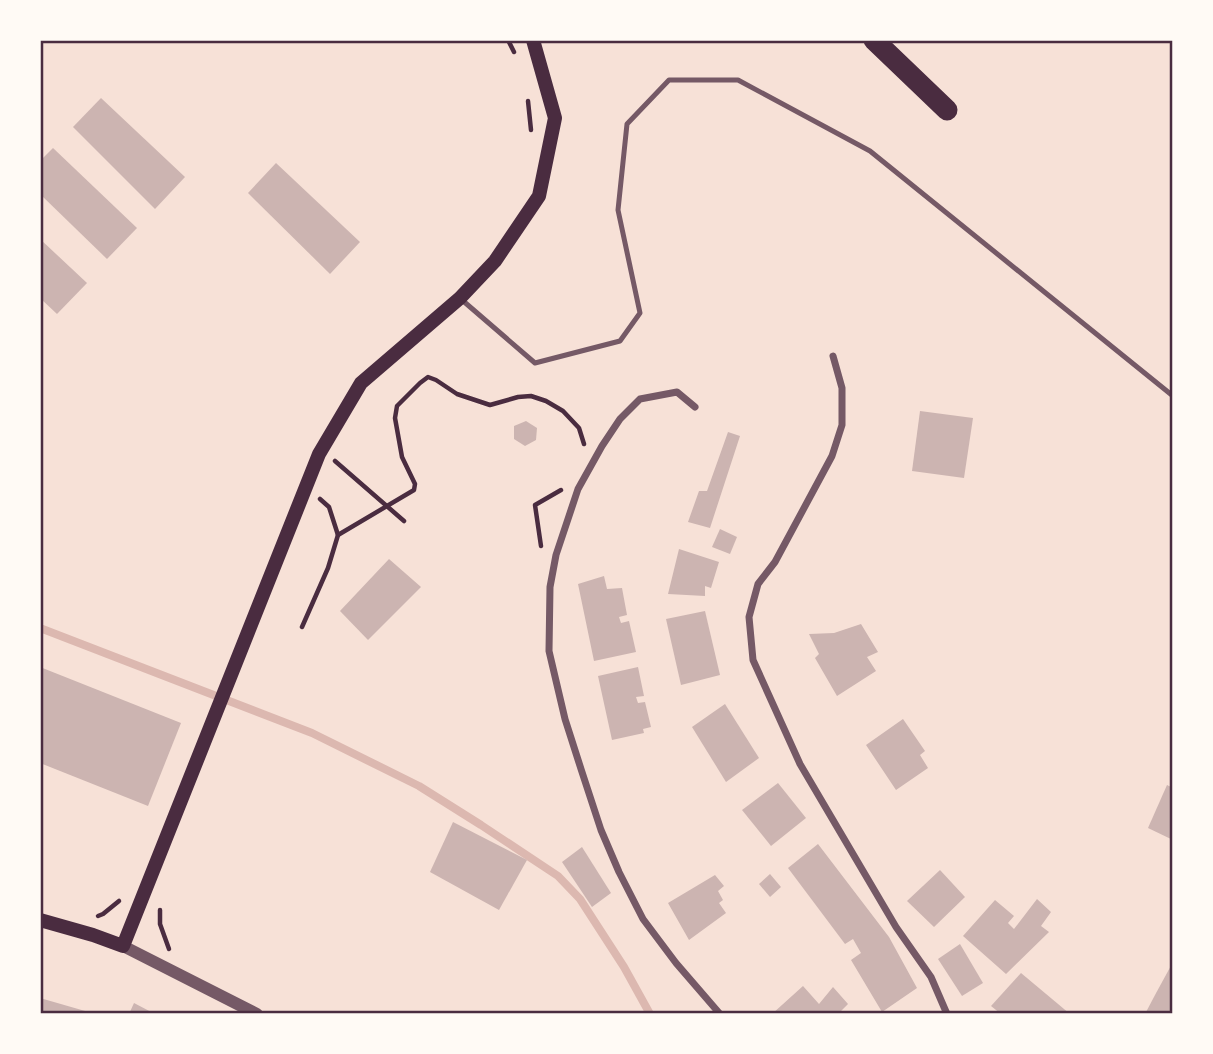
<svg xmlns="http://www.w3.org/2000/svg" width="1213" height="1054" font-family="Lato,sans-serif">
	<rect width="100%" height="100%" fill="#f7e1d7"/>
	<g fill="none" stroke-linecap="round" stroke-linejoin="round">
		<polyline stroke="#dcb8b0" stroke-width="8" points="40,628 312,733 419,786 481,825 558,876 580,899 624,967 650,1014"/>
	</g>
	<g fill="#ccb4b1">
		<polygon points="101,98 185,177 155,209 73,127"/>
		<polygon points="53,148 137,228 107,259 40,194 40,161"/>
		<polygon points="276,163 360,242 330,274 248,193"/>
		<polygon points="40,239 87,283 57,314 40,298"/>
		<polygon points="920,411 973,418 964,478 912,471"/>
		<polygon points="526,421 537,428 536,440 525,446 514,439 514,426"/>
		<polygon points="728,432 740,436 710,528 688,522 699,491 707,491"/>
		<polygon points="720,529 737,537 730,554 712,547"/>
		<polygon points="679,549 719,562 711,588 705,586 705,596 668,594"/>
		<polygon points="389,559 421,587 368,640 340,611"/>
		<polygon points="604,576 607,589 622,588 627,615 619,617 621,623 629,621 636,652 594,661 578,584"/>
		<polygon points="705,611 720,675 681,685 666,619"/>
		<polygon points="861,624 878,652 867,657 876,671 837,696 815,658 819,654 809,634 834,633"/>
		<polygon points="40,667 181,723 148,806 40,763"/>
		<polygon points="638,667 644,696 636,697 638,703 645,702 651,727 643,729 644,733 612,740 598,676"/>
		<polygon points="725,704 759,758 726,782 692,727"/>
		<polygon points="903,719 925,751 920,755 928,768 896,790 866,745"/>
		<polygon points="778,783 806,818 771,846 742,810"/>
		<polygon points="1167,785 1173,788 1173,840 1148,828"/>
		<polygon points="453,822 527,860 499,910 430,872"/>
		<polygon points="818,844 889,937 917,988 882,1012 851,960 861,953 853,939 845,944 788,868"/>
		<polygon points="582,847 611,893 592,907 562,862"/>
		<polygon points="940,870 965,897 934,927 907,901"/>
		<polygon points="770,874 781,887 770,897 759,884"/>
		<polygon points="715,875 724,886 718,891 723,900 719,903 726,913 689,940 668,903"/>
		<polygon points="1037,899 1051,912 1041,926 1049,932 1006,974 963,936 995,900 1014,916 1008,923 1014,929"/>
		<polygon points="960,944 983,983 962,996 938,959"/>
		<polygon points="1173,962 1173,1014 1145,1014 1155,995"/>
		<polygon points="1021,973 1070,1014 1001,1014 991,1006"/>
		<polygon points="803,986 819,1004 833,987 848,1004 838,1014 772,1014"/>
		<polygon points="40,998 92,1013 92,1014 40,1014"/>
		<polygon points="134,1003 155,1014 129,1014"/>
	</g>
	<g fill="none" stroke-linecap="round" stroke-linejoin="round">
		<g stroke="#4a2c40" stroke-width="4.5">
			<polyline points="508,40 514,52"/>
			<polyline points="528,101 531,130"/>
			<polyline points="335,461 404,521"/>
			<polyline points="338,535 414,490 415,484 402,457 395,418 397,406 420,383 428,377 436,380 457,394 490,405 518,397 531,396 546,401 563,411 579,428 584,444"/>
			<polyline points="541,546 535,505 561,490"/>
			<polyline points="302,627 328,568 338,535 329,507 320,499"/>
			<polyline points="160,910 160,924 169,949"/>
			<polyline points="98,916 103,914 119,901"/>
		</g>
		<polyline stroke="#755966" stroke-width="5" points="462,300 535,363 620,341 640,313 618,210 627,124 669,80 738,80 870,151 1173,396"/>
		<g stroke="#755966" stroke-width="7">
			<polyline points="833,356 842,388 842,425 832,456 775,562 758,584 749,617 753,660 800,764 896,927 931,977 947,1014"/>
			<polyline points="695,407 677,392 640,399 620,419 602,446 578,489 556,555 550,587 549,651 565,719 581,769 601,830 619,872 643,919 676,963 720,1014"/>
		</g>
		<polyline stroke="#755966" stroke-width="12" points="123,946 257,1014"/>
		<polyline stroke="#4a2c40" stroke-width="14" points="40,920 93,935 123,946 319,454 361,383 460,298 495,261 539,196 555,118 533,40"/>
		<polyline stroke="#4a2c40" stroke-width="21" points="874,40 947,110"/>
	</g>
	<rect width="1213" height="1054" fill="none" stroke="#fffaf5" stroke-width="84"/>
	<rect x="42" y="42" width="1129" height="970" fill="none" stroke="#4a2c40" stroke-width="2.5"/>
</svg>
